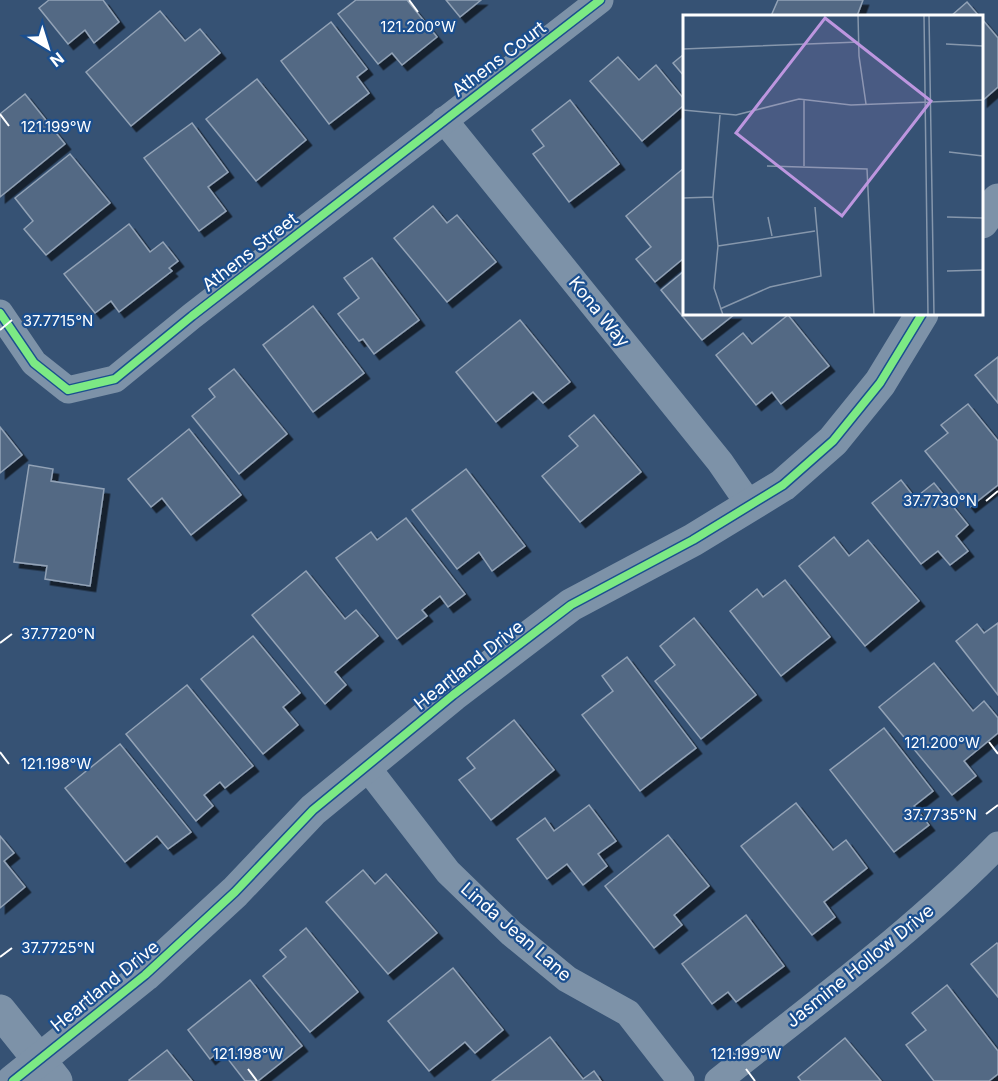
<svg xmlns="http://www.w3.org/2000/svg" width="998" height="1081" font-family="Inter,sans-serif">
	<defs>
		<filter id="shadow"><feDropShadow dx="5.5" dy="5.5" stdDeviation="0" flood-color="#0009"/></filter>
	</defs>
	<rect width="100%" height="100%" fill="#365274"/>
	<g fill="#526984" stroke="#92a2b6" stroke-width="1.5" filter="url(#shadow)">
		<polygon points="49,0 103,0 119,22 94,43 85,30 68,44 39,8"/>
		<polygon points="356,0 407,0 437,37 402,65 392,53 378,64 338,14"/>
		<polygon points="446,0 481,0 460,17"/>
		<polygon points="778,0 863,0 857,16 771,16"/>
		<polygon points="967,2 979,16 951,16"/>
		<polygon points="160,11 185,41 200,29 220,53 131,126 86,72"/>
		<polygon points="982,19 998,38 998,87 982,101"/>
		<polygon points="331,22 367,69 357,77 369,93 329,124 281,61"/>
		<polygon points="684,54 684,76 673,63"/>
		<polygon points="618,57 639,80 656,65 684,99 684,105 642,141 590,81"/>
		<polygon points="257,79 306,140 256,181 206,119"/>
		<polygon points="25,94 65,144 0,197 0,114"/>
		<polygon points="570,100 619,164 569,202 533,154 544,146 532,130"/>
		<polygon points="192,123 228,172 208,187 226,211 199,231 144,158"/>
		<polygon points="70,154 110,203 46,255 24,229 33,221 15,198"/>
		<polygon points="684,168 684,258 655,282 636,259 651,247 626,216"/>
		<polygon points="433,206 447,223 457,215 496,262 447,302 394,238"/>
		<polygon points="129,224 150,252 163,242 178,261 169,268 172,271 119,312 111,301 95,313 64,274"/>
		<polygon points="372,258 419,320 374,354 363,339 359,341 338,314 359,298 344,278"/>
		<polygon points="684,271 684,314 735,314 702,340 661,290"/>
		<polygon points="313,306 364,373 313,412 263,345"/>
		<polygon points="788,315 829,366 781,404 772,392 756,405 716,355 743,333 752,344"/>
		<polygon points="520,320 570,382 543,403 533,392 496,422 456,372"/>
		<polygon points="998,357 998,403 975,375"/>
		<polygon points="234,369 287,434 239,474 192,416 215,397 209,389"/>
		<polygon points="968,404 998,441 998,485 970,507 925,451 948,433 941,425"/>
		<polygon points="594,415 641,472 580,522 542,476 578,446 569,436"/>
		<polygon points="0,427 22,455 0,473"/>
		<polygon points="189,429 241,495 191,535 162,498 151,507 128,479"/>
		<polygon points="29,465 53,469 51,481 104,489 90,586 45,579 47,566 14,562"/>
		<polygon points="466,469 525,546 492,571 479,552 457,569 412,510"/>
		<polygon points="901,480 915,498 934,483 968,525 956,536 968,551 950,565 938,551 921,564 872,503"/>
		<polygon points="406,518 465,594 448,607 440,596 422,610 427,616 397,639 336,558 371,532 377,540"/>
		<polygon points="834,537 849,556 868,540 919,601 865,646 799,566"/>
		<polygon points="306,571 345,619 356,610 378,636 335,672 346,685 325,704 252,615"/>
		<polygon points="785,580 830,637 781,676 730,611 757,589 763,597"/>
		<polygon points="694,618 756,695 701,739 655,681 675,665 660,646"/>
		<polygon points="998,623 998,695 956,641 977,624 984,633"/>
		<polygon points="253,636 300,693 283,707 298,725 263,754 201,679"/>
		<polygon points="627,657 696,748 640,791 582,715 613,691 602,676"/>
		<polygon points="934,663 973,711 984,701 998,718 998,733 964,761 976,776 952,795 879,707"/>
		<polygon points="187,685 253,766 225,788 220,782 204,795 213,806 196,821 126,734"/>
		<polygon points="514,720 554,770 491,820 459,780 475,768 467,758"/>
		<polygon points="884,728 933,791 914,806 929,825 894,852 830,770"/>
		<polygon points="120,744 191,832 168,849 157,836 125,862 65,788"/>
		<polygon points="796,803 833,850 846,840 867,868 824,902 835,917 812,935 741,846"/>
		<polygon points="589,805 616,841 598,854 607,866 583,885 567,864 547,879 517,839 545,818 554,831"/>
		<polygon points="668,835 709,886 674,915 682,925 654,948 605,886"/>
		<polygon points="0,836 14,853 4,861 25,887 0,908"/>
		<polygon points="363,870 375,884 386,874 437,933 388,974 326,902"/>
		<polygon points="746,915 784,966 736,1002 728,992 712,1004 682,964"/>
		<polygon points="306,928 358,992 310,1032 263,976 286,957 280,950"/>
		<polygon points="997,943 998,944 998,997 971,964"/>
		<polygon points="453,968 503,1030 475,1053 465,1042 429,1071 388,1021"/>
		<polygon points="250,980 302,1046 258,1081 245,1081 221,1050 210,1059 188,1030"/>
		<polygon points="947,985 998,1051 998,1074 989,1081 934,1081 906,1045 926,1030 912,1013"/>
		<polygon points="550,1037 583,1079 594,1071 601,1081 492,1081"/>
		<polygon points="845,1038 881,1081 801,1081 798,1077"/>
		<polygon points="167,1050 192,1081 130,1081 129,1080"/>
	</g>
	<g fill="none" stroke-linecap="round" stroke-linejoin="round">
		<g stroke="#7d92a8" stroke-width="27">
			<polyline points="444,120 720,462 751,507"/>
			<polyline points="0,313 34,363 68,390 115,379 192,316 600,0"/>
			<polyline points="366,766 448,872 511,933 567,979 628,1013 681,1081"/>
			<path d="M718,1081C813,1005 913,932 998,845"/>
		</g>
		<g stroke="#7d92a8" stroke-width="33">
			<polyline points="982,222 998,200"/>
			<polyline points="0,1011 56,1081"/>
			<polyline points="13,1081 145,975 235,892 313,810 453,695 571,605 693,540 783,485 833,441 880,383 922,314"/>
		</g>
		<g stroke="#1b4f8f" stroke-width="11">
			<g id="cycleway">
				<polyline points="0,313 34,363 68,390 115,379 192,316 600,0"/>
				<polyline points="13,1081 145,975 235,892 313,810 453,695 571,605 693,540 783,485 833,441 880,383 922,314"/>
			</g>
		</g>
		<use href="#cycleway" stroke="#7ce984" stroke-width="8"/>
	</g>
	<path fill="none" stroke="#fff" stroke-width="2" d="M409,0L418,12M0,114L9,126M0,330L12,320M986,501L998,491M0,643L12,634M989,742L998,754M0,752L9,764M986,814L998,805M0,957L12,948M248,1069L257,1081M746,1069L755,1081"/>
	<g text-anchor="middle" stroke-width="4.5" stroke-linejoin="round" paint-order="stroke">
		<g font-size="18" fill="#fff" stroke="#1b4f8f">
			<text transform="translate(499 59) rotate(-37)" y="6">Athens Court</text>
			<text transform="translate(250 252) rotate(-38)" y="6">Athens Street</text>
			<text transform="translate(599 312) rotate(51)" y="6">Kona Way</text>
			<text transform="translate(469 665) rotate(-38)" y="6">Heartland Drive</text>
			<text transform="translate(516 932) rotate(41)" y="6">Linda Jean Lane</text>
			<text transform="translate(860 966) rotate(-39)" y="6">Jasmine Hollow Drive</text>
			<text transform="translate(105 986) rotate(-39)" y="6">Heartland Drive</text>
		</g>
	</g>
	<g transform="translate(683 15)">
		<rect width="300" height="300" fill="#365274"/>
		<path fill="none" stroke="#8697ac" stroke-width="1.5" d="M175,0L176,41L183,89M241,0L245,300M246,0L251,300M263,29L300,31M0,34L176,27M121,85V151M0,95L53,100L116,84L168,90L300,85M37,100L30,182L35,231L31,273L40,300M266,137L300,141M84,151L184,154L191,300M0,183L30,182M85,202L89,221M264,202L300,203M35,231L132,216M264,256L300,255M37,294L87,272L138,261L132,192"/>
		<path fill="#bd96df" fill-opacity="0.15" stroke="#bd96df" stroke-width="3" d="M142,3L248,86L159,201L53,118Z"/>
		<rect width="300" height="300" fill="none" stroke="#fff" stroke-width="3"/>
	</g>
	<g font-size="15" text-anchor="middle" fill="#fff" stroke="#1b4f8f" stroke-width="4.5" stroke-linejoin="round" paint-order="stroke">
		<text x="418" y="32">121.200°W</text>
		<text x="56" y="132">121.199°W</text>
		<text x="58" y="326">37.7715°N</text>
		<text x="940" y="506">37.7730°N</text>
		<text x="58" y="639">37.7720°N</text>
		<text x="942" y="748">121.200°W</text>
		<text x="56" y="769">121.198°W</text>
		<text x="940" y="820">37.7735°N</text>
		<text x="58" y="953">37.7725°N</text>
		<text x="248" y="1059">121.198°W</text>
		<text x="746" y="1059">121.199°W</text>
	</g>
	<g transform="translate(48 48) rotate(142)" stroke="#1b4f8f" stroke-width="4.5" paint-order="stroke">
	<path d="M0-4.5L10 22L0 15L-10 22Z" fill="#ffffff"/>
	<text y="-9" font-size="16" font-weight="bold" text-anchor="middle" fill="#ffffff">N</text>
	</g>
</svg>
